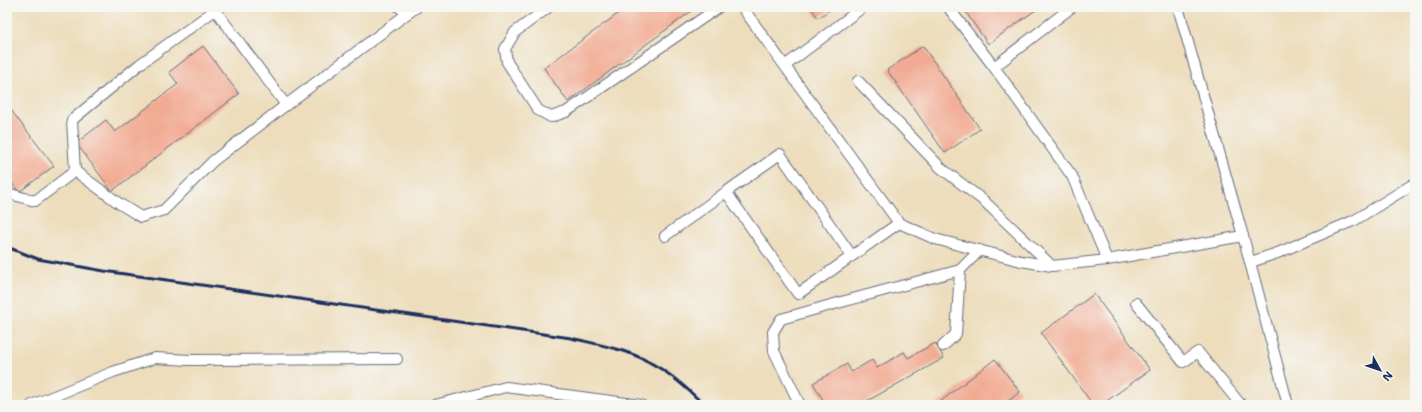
<svg xmlns="http://www.w3.org/2000/svg" width="1422" height="412" font-family="'Shantell Sans',sans-serif">
	<rect width="100%" height="100%" fill="#f6f6f2"/>
	<filter id="ink" filterUnits="userSpaceOnUse"><feTurbulence type="fractalNoise" baseFrequency=".025" numOctaves="2"/><feDisplacementMap in="SourceGraphic" scale="8" xChannelSelector="R" yChannelSelector="G"/><feConvolveMatrix kernelMatrix="1 2 1 2 8 2 1 2 1" color-interpolation-filters="sRGB"/></filter>
	<filter id="wash" filterUnits="userSpaceOnUse"><feTurbulence type="fractalNoise" baseFrequency=".012" numOctaves="4" result="noise"/><feDisplacementMap in="SourceGraphic" scale="16" xChannelSelector="R" yChannelSelector="G"/><feGaussianBlur stdDeviation="0.9" result="paint"/><feColorMatrix in="noise" values="0 0 0 0 0 0 0 0 0 0 0 0 0 0 0 0 0 1.4 0 .05"/><feComposite in="paint" operator="in"/></filter>
	<g filter="url(#wash)">
		<rect width="100%" height="100%" fill="#edddbc"/>
		<g id="blocks">
			<g fill="#f2aa92">
				<polygon points="627,7 697,7 568,102 544,68"/>
				<polygon points="810,7 834,7 818,18"/>
				<polygon points="962,7 1040,7 988,44"/>
				<polygon points="203,46 239,94 112,191 76,143 106,120 115,132 178,84 169,72"/>
				<polygon points="923,46 980,129 945,153 887,70"/>
				<polygon points="7,105 54,166 19,192 7,177"/>
				<polygon points="1094,294 1150,370 1101,405 1093,405 1041,333"/>
				<polygon points="935,343 944,358 860,405 826,405 813,383 847,364 851,372 872,360 877,368 904,352 908,358"/>
				<polygon points="995,359 1020,392 1003,405 936,405"/>
			</g>
		</g>
	</g>
	<g filter="url(#ink)">
		<use href="#blocks" fill-opacity="0" stroke="#646c7f" stroke-width="1"/>
		<g fill="none" stroke-linecap="round" stroke-linejoin="round">
			<g stroke="#646c7f" stroke-width="12">
				<g id="lane">
					<polyline points="213,7 286,105 408,13"/>
					<polyline points="399,7 408,13 417,7"/>
					<polyline points="549,7 515,32 505,49 507,62 538,110 551,117 566,112 719,7"/>
					<polyline points="742,7 899,223 935,239 1021,261 1052,266 1107,260 1243,236 1288,405"/>
					<polyline points="948,7 994,67"/>
					<polyline points="1072,7 994,67 1072,176 1107,260"/>
					<polyline points="1178,7 1243,236"/>
					<polyline points="215,10 140,64 72,120 75,171 120,204 141,217 164,210 213,161 286,105"/>
					<polyline points="786,65 863,7"/>
					<polyline points="858,81 941,168 984,201 1052,266"/>
					<polyline points="7,193 35,201 75,171"/>
					<polyline points="665,236 726,192"/>
					<polyline points="852,256 780,154 726,192 798,294 899,223"/>
					<polyline points="1251,262 1280,252 1355,220 1415,183"/>
					<polyline points="1136,303 1183,362 1198,352 1241,405"/>
					<polyline points="943,346 956,334 960,270"/>
					<polyline points="32,405 113,372 155,358 189,360 397,359"/>
					<polyline points="435,405 506,387 641,405"/>
					<polyline points="800,405 774,351 773,332 781,319 845,301 960,270 980,250"/>
				</g>
			</g>
			<use href="#lane" stroke="#fff" stroke-width="10"/>
			<path stroke="#1b2f5e" stroke-width="3" d="M7,247L38,259L104,271L571,338C600,345 631,350 656,366C674,376 689,390 704,405"/>
		</g>
	</g>
	<rect width="1422" height="412" fill="none" stroke="#f6f6f2" stroke-width="24"/>
	<g transform="translate(1380 370) rotate(130)" stroke="#f6f6f2" stroke-width="3" paint-order="stroke">
	<path d="M0-3L7 15L0 10L-7 15Z" fill="#1b2f5e"/>
	<text y="-6" font-size="11" font-weight="bold" text-anchor="middle" fill="#1b2f5e">N</text>
	</g>
</svg>
